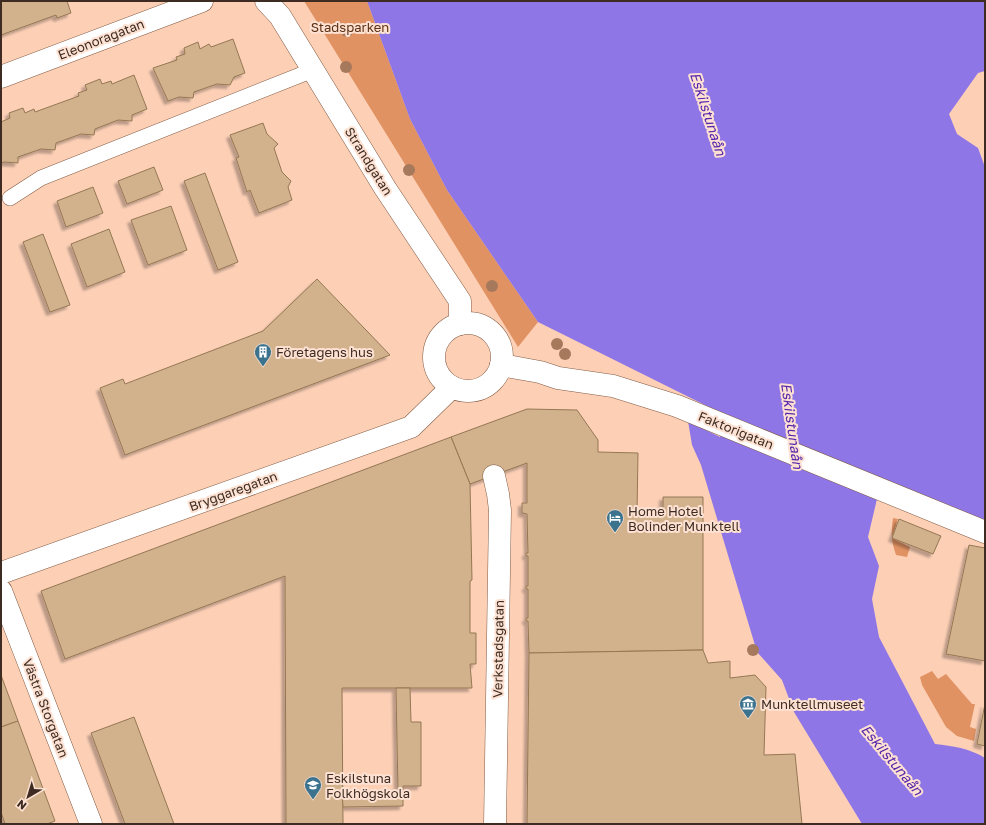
<svg xmlns="http://www.w3.org/2000/svg" width="986" height="825" font-family="'Golos Text',sans-serif">
	<defs>
		<filter id="shadow"><feDropShadow dx="-3.5" dy="3.5" stdDeviation="1" flood-color="#0004"/></filter>
	</defs>
	<rect width="100%" height="100%" fill="#fdd0b6"/>
	<g fill="#e19263">
		<polygon points="304,1 367,1 410,119 447,190 538,322 518,347"/>
		<path d="M893,518L898,519L892,538L910,547L907,557L896,555C891,540 891,534 893,518Z"/>
		<polygon points="932,671 938,679 946,674 972,704 975,704 970,727 976,729 974,741 957,736 946,727 922,685 920,677"/>
	</g>
	<path fill="#8e76e6" d="M367,1H985V71L978,73L949,114L957,134L978,148L985,167V523L877,499L868,537L879,566L872,599L879,637L935,744C953,746 969,748 985,758V824H862L794,712L782,680L757,652L701,465L692,445L688,421L720,437L727,416L538,322L447,190L410,119Z"/>
	<g fill="#d2b28d" stroke="#957754" filter="url(#shadow)">
		<polygon points="1,1 67,1 71,13 57,18 56,15 1,35"/>
		<polygon points="233,39 245,73 234,77 230,85 217,84 194,92 193,98 179,97 168,101 153,68 177,60 176,57 185,54 184,48 198,42 200,49 209,44 211,47"/>
		<polygon points="134,75 147,109 132,115 132,121 118,120 95,129 94,135 81,134 56,143 55,150 41,149 18,157 18,163 4,162 1,163 1,122 10,118 9,113 23,108 25,113 34,109 35,112 79,96 78,93 87,90 85,85 100,79 102,84 111,81 112,84"/>
		<polygon points="263,123 267,134 278,144 274,148 282,172 291,181 288,187 292,200 259,213 250,190 247,192 236,158 239,157 230,135"/>
		<polygon points="154,167 163,190 127,204 118,181"/>
		<polygon points="205,173 238,262 218,270 184,181"/>
		<polygon points="93,187 103,213 66,227 57,201"/>
		<polygon points="171,206 187,250 148,265 131,220"/>
		<polygon points="109,229 125,272 87,287 71,244"/>
		<polygon points="43,234 70,305 50,312 23,242"/>
		<polygon points="317,279 390,355 125,455 100,388 123,379 125,384 263,331"/>
		<polygon points="527,409 577,410 598,440 598,452 638,453 637,513 663,513 663,497 703,497 703,650 529,653 528,621 526,621 526,618 528,618 528,589 526,589 526,586 528,586 528,556 526,556 526,553 528,553 527,514 522,513 522,503 527,503 527,463 470,484 451,437"/>
		<polygon points="451,437 470,484 472,580 470,581 470,633 476,633 476,664 470,664 472,688 342,688 343,824 286,824 285,576 65,659 41,591"/>
		<polygon points="899,519 941,536 933,554 892,538"/>
		<polygon points="969,545 985,548 985,661 946,654"/>
		<polygon points="703,650 708,663 730,661 730,678 755,675 766,687 764,755 795,754 802,824 527,824 529,653"/>
		<polygon points="1,675 18,721 1,727"/>
		<polygon points="396,688 410,688 411,722 421,722 421,786 403,786 403,806 343,807 342,791 398,790"/>
		<polygon points="985,704 985,746 977,744"/>
		<polygon points="134,717 174,824 125,824 91,733"/>
		<polygon points="18,721 55,821 47,824 5,824 1,812 1,727"/>
	</g>
	<g fill="none" stroke-linecap="round" stroke-linejoin="round">
		<g stroke="#825b44" stroke-width="16">
			<polyline id="lane" points="10,198 41,178 313,70"/>
		</g>
		<g stroke="#825b44" stroke-width="23">
			<g id="street">
				<polyline points="266,1 280,16 385,188 460,301 460,324"/>
				<polyline points="1,77 202,1"/>
				<circle cx="468" cy="357" r="34"/>
				<polyline points="501,365 540,372 558,378 613,386 677,406 985,532"/>
				<polyline points="494,476 498,494 500,510 495,824"/>
				<polyline points="1,573 411,427 452,387"/>
				<polyline points="1,591 91,824"/>
			</g>
		</g>
		<use href="#lane" stroke="#fff" stroke-width="15"/>
		<use href="#street" stroke="#fff" stroke-width="22"/>
	</g>
	<g fill="#a6795d">
		<circle cx="347" cy="31" r="6"/>
		<circle cx="346" cy="67" r="6"/>
		<circle cx="409" cy="170" r="6"/>
		<circle cx="492" cy="286" r="6"/>
		<circle cx="557" cy="344" r="6"/>
		<circle cx="565" cy="354" r="6"/>
		<circle cx="753" cy="650" r="6"/>
	</g>
	<defs>
		<g id="building-pin" transform="scale(0.9)"><path d="M0 17L-7.5 6A9.5 9.5 0 1 1 7.5 6Z" fill="#3b728d" stroke="#fde1d2"/><path d="M-4-6H4V6H1V3H-1V6H-4ZM-2.5-4.3h1.7v1.8h-1.7ZM.8-4.3h1.7v1.8H.8ZM-2.5-1h1.7V.8h-1.7ZM.8-1h1.7V.8H.8Z" fill="#fff"/></g>
		<g id="hotel-pin" transform="scale(0.9)"><path d="M0 17L-7.5 6A9.5 9.5 0 1 1 7.5 6Z" fill="#3b728d" stroke="#fde1d2"/><path d="M-6-4.5h1.5V1H6V5H4.5V3h-9V5H-6ZM-4 0a1.8 1.8 0 1 1 3.6 0ZM.5 0V-2.5h3Q6-2.5 6 0Z" fill="#fff"/></g>
		<g id="museum-pin" transform="scale(0.9)"><path d="M0 17L-7.5 6A9.5 9.5 0 1 1 7.5 6Z" fill="#3b728d" stroke="#fde1d2"/><path d="M0-6L6-3V-2H-6V-3ZM-5-1h2V3h-2ZM-1-1h2V3h-2ZM3-1h2V3H3ZM-6 4H6V6H-6Z" fill="#fff"/></g>
		<g id="school-pin" transform="scale(0.9)"><path d="M0 17L-7.5 6A9.5 9.5 0 1 1 7.5 6Z" fill="#3b728d" stroke="#fde1d2"/><path d="M0-5L7-2L0 1L-7-2ZM-4 1L0 2.5L4 1V4Q0 6-4 4Z" fill="#fff"/></g>
	</defs>
	<g fill-rule="evenodd">
		<use href="#building-pin" x="263" y="352"/>
		<use href="#hotel-pin" x="615" y="518"/>
		<use href="#museum-pin" x="748" y="704"/>
		<use href="#school-pin" x="313" y="785"/>
	</g>
	<g text-anchor="middle" stroke-width="4" stroke-linejoin="round" paint-order="stroke">
		<g font-size="13" fill="#5e3114" stroke="#fde1d2">
			<text x="350" y="32">Stadsparken</text>
		</g>
		<g font-size="13" fill="#3e2c22" stroke="#fde1d2">
			<text transform="translate(101 39) rotate(-21)" y="5">Eleonoragatan</text>
			<text transform="translate(369 161) rotate(58)" y="5">Strandgatan</text>
			<text transform="translate(736 430) rotate(22)" y="5">Faktorigatan</text>
			<text transform="translate(233 491) rotate(-20)" y="5">Bryggaregatan</text>
			<text transform="translate(498 649) rotate(-89)" y="5">Verkstadsgatan</text>
			<text transform="translate(46 708) rotate(69)" y="5">Västra Storgatan</text>
		</g>
		<g font-size="13" fill="#3e2c22" stroke="#fde1d2" text-anchor="start">
			<text x="276" y="357">Företagens hus</text>
			<text x="628" y="516">Home Hotel<tspan x="628" dy="15">Bolinder Munktell</tspan></text>
			<text x="761" y="709">Munktellmuseet</text>
			<text x="326" y="783">Eskilstuna<tspan x="326" dy="15">Folkhögskola</tspan></text>
		</g>
		<g font-size="14" font-style="italic" fill="#5427ab" stroke="#fde1d2">
			<text transform="translate(708 114) rotate(72)" y="5">Eskilstunaån</text>
			<text transform="translate(792 426) rotate(82)" y="5">Eskilstunaån</text>
			<text transform="translate(892 760) rotate(50)" y="5">Eskilstunaån</text>
		</g>
	</g>
	<rect width="986" height="825" fill="none" stroke="#3e2c22" stroke-width="4"/>
	<g transform="translate(28 797) rotate(218)" stroke="#fde1d2" stroke-width="3" paint-order="stroke">
	<path d="M0-3L7 15L0 10L-7 15Z" fill="#3e2c22"/>
	<text y="-6" font-size="11" font-weight="bold" text-anchor="middle" fill="#3e2c22">N</text>
	</g>
</svg>
